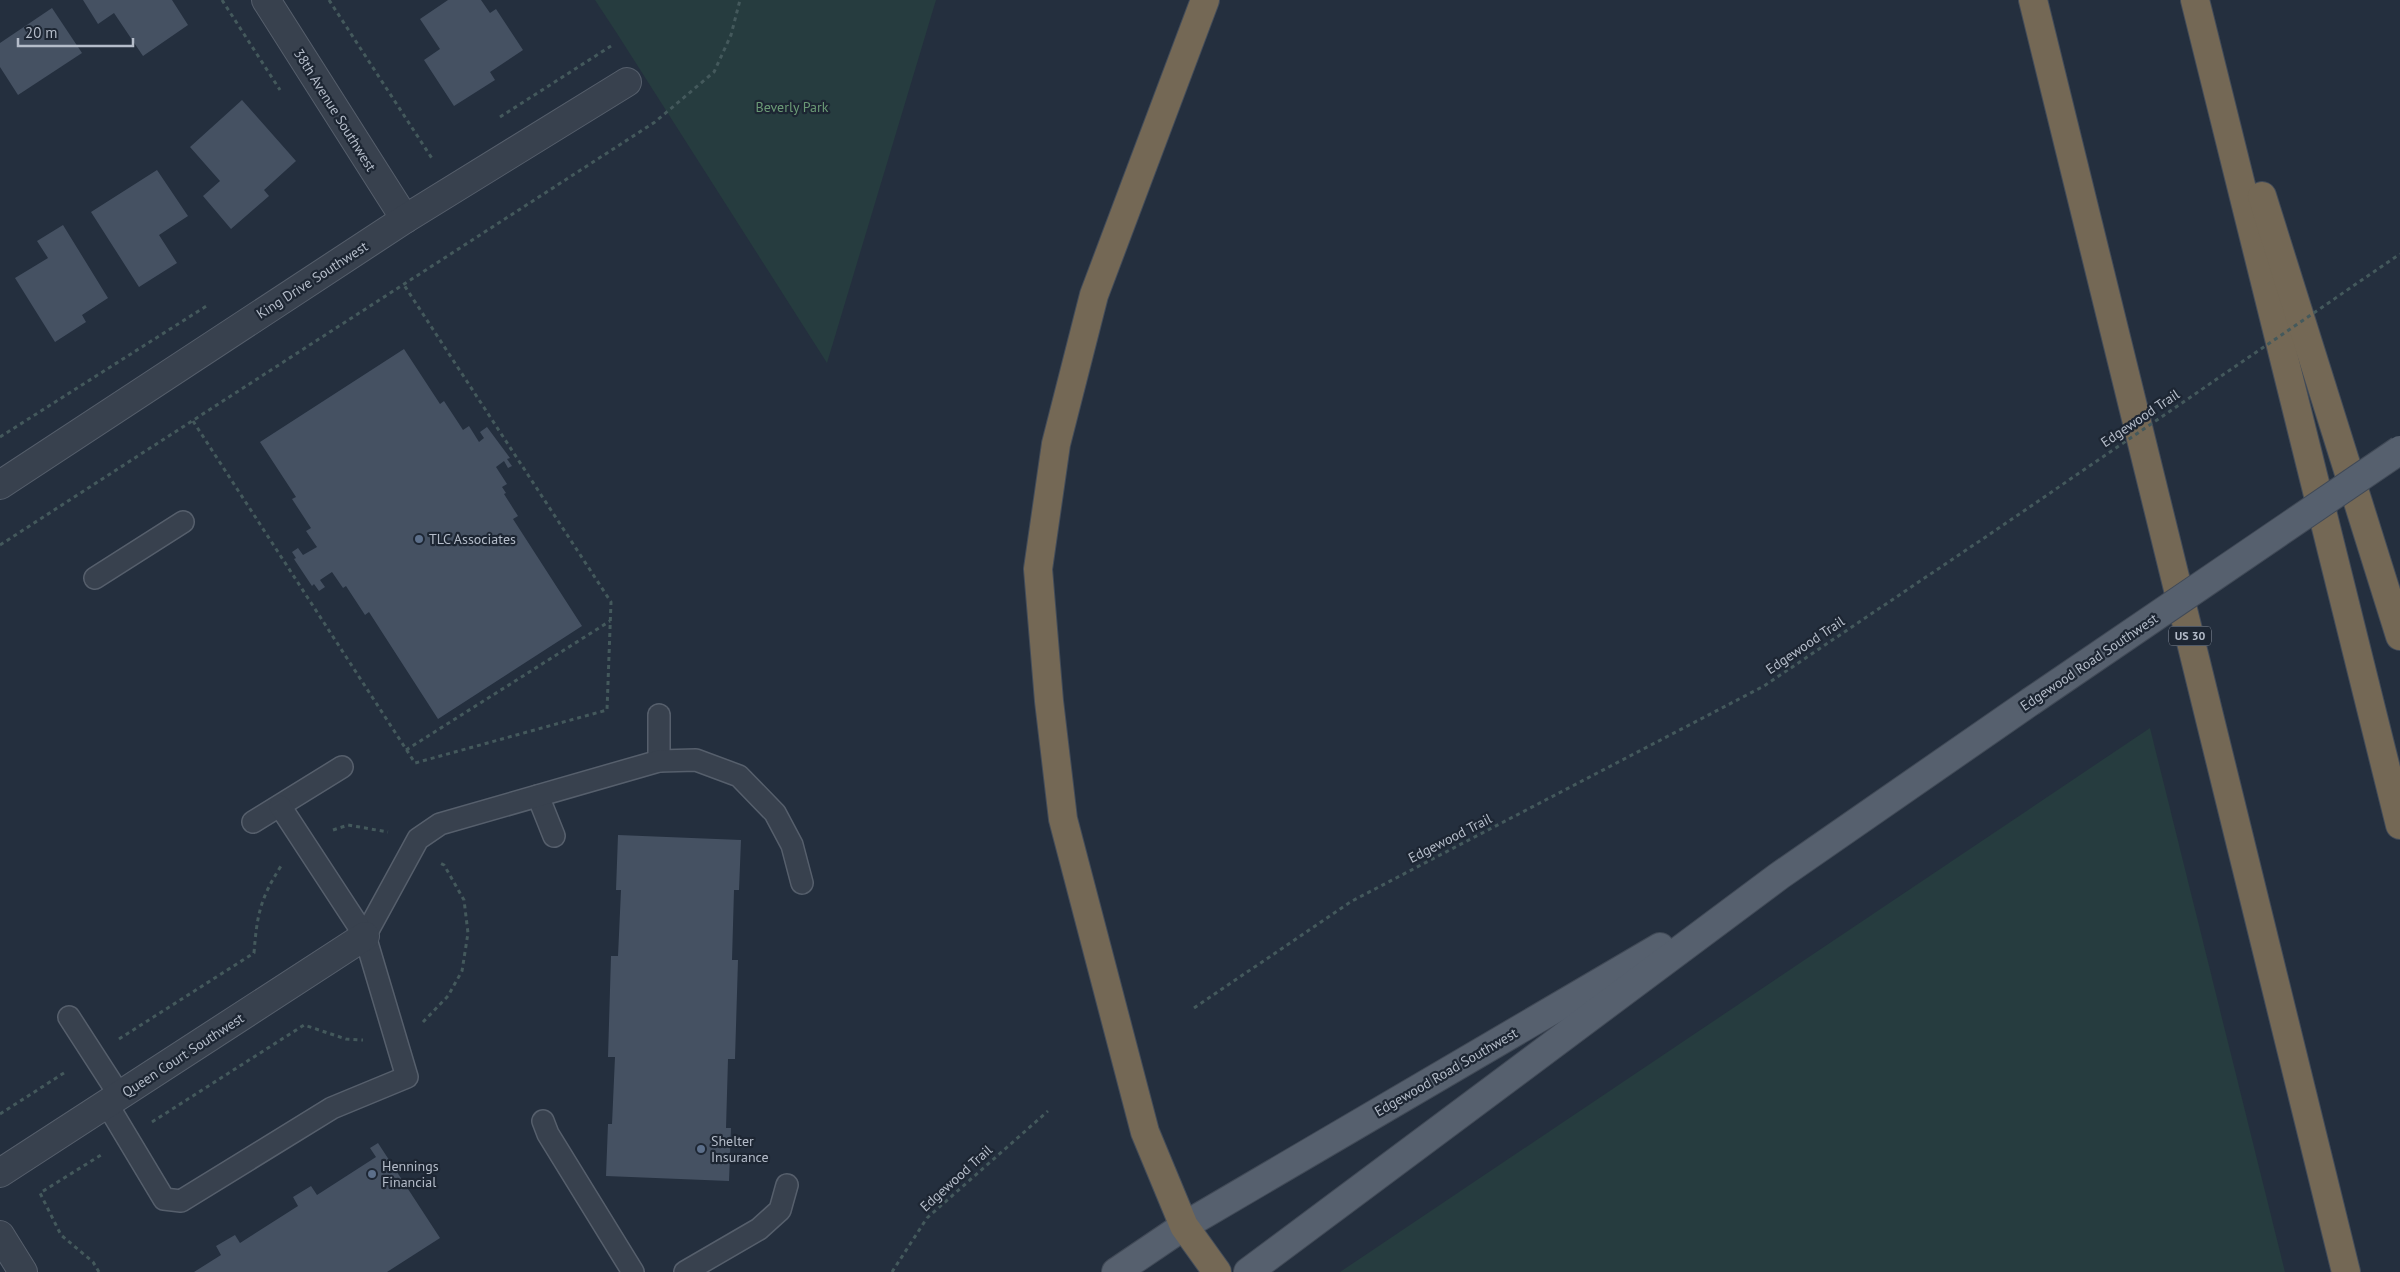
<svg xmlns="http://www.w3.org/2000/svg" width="2400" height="1272" font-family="'PT Sans',sans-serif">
	<rect width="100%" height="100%" fill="#242f3e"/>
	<g fill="#263c3f">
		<polygon points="595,0 936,0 827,363 618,35"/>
		<polygon points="2150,728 2285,1272 1340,1272"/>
	</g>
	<g fill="#455162">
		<polygon points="83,0 172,0 188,25 143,56 114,13 98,24"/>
		<polygon points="448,0 481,0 490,13 496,9 523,50 490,72 495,80 454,106 424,60 440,49 420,19"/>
		<polygon points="52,8 82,53 18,95 0,67 0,43"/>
		<polygon points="242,100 296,161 264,190 269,196 231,229 203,196 220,181 190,147"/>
		<polygon points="157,170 188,216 159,235 177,263 139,287 91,212"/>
		<polygon points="63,225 108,298 82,315 86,322 55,342 15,278 48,258 37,241"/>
		<polygon points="404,349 440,404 444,401 463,430 469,426 479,442 484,438 480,432 487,427 510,458 507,459 512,466 508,468 504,461 496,467 507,484 502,487 506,493 504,494 518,516 513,519 582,626 438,719 369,612 365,615 346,586 343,588 332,572 320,580 325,587 319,591 314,584 312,586 294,559 296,558 292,552 298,548 303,555 317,547 306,531 311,528 292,499 296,497 260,442"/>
		<polygon points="618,835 741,840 739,890 734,890 732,960 738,960 735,1059 728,1059 726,1128 731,1128 729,1181 606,1176 608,1124 612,1124 615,1057 608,1057 611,956 618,956 621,890 616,890"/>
		<polygon points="378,1143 440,1238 387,1272 194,1272 221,1255 216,1246 235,1235 240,1243 298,1206 293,1197 311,1186 317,1195 376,1157 370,1148"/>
	</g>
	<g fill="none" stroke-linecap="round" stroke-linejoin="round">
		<g stroke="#565f6c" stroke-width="24">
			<g id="service">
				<polyline points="95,578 183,522"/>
				<polyline points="659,715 659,761"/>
				<polyline points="538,796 554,836"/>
				<polyline points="253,822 342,767"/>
				<polyline points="365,936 418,839 440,824 659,761 696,760 739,776 775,813 792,845 802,883"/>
				<polyline points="69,1017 120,1096"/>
				<polyline points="107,1104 164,1199 181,1201 332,1108 407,1077 365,936 280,806"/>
				<polyline points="543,1121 548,1134 633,1272"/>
				<polyline points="685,1272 759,1229 780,1210 787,1185"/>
			</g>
		</g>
		<g stroke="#565f6c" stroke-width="30">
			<g id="minor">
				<polyline points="266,0 405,219"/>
				<polyline points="0,485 405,219 627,82"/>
				<polyline points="0,1173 365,936"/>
				<polyline points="0,1235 23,1272"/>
			</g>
		</g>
		<g stroke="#414a57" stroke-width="30">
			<g id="primary">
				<polyline points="1116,1272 1184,1226 1660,947"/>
				<polyline points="1248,1272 1779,876 2030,702"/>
			</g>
		</g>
		<g stroke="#434c59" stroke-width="30">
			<g id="motorway">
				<polyline points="1205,0 1094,295 1056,444 1038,569 1049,701 1063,819 1145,1132 1184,1226 1217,1272"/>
				<polyline points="2033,0 2346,1272"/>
				<polyline points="2195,0 2400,825"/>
				<polyline points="2262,196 2400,636"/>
			</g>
		</g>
		<g stroke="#44595c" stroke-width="3" stroke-dasharray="4 4" stroke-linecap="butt">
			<polyline points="222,0 280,90"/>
			<polyline points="329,0 433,160"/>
			<polyline points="500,117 611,46"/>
			<polyline points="193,421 415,763 607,710 611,602 404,285"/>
			<polyline points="0,437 208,305"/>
			<polyline points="0,545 655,122 714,72 731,35 740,0"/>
			<polyline points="406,750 610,621"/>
			<polyline points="333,830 348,825 388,832"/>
			<polyline points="1194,1008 1352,901 1764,686 1990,534"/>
			<polyline points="423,1022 448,996 462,971 468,933 464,900 444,865 440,863"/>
			<path d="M119,1039L254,953C257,915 260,899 281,866"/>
			<polyline points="0,1114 67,1071"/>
			<polyline points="152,1122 304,1025 346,1039 363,1040"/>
			<polyline points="99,1272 93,1262 61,1235 40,1193 101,1155"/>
			<polyline points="892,1272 927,1218 1048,1111"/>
		</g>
		<use href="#service" stroke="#38414e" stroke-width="21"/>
		<use href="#minor" stroke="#38414e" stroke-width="28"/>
		<use href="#primary" stroke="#56606e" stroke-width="28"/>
		<use href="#motorway" stroke="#746855" stroke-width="28"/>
		<g stroke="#414a57" stroke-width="30" stroke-linecap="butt">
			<polyline id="primary-bridge" points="2030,702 2400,450"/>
		</g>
		<polyline stroke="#44595c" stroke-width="3" stroke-dasharray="4 4" stroke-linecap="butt" points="1990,534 2400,254"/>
		<use href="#primary-bridge" stroke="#56606e" stroke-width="28"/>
	</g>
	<g fill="#5c6f8a" stroke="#1d2633" stroke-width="2">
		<circle cx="419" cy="539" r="5"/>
		<circle cx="701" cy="1149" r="5"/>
		<circle cx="372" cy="1174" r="5"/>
	</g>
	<g text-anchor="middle" stroke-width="4.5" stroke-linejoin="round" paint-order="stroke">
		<rect fill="#1d2633" stroke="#878f9c" stroke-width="1" x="2169" y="626.5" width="42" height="19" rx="4"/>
		<g font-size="12" font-weight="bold" fill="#b4bcc9">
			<text x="2190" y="640">US 30</text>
		</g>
		<g font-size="14" fill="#6b9a76" stroke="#1d2633">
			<text x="792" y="112">Beverly Park</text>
		</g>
		<g font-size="14" fill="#b4bcc9" stroke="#1d2633">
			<text transform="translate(335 110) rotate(58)" y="5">38th Avenue Southwest</text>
			<text transform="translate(312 280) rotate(-33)" y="5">King Drive Southwest</text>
			<text transform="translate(2140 418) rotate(-34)" y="5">Edgewood Trail</text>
			<text transform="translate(1805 645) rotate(-34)" y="5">Edgewood Trail</text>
			<text transform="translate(2089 662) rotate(-34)" y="5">Edgewood Road Southwest</text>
			<text transform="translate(1450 838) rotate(-27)" y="5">Edgewood Trail</text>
			<text transform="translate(183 1055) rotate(-33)" y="5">Queen Court Southwest</text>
			<text transform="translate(1446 1072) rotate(-30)" y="5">Edgewood Road Southwest</text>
			<text transform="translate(956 1178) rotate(-42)" y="5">Edgewood Trail</text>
		</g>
		<g font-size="14" fill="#b4bcc9" stroke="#1d2633" text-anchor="start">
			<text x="429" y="544">TLC Associates</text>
			<text x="711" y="1146">Shelter<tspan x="711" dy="16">Insurance</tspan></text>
			<text x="382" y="1171">Hennings<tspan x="382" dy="16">Financial</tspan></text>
		</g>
	</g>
	<path d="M18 38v8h115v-8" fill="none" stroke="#b4bcc9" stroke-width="2.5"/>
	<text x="25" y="38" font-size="15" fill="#b4bcc9" stroke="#1d2633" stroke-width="4" paint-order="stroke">20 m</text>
</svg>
